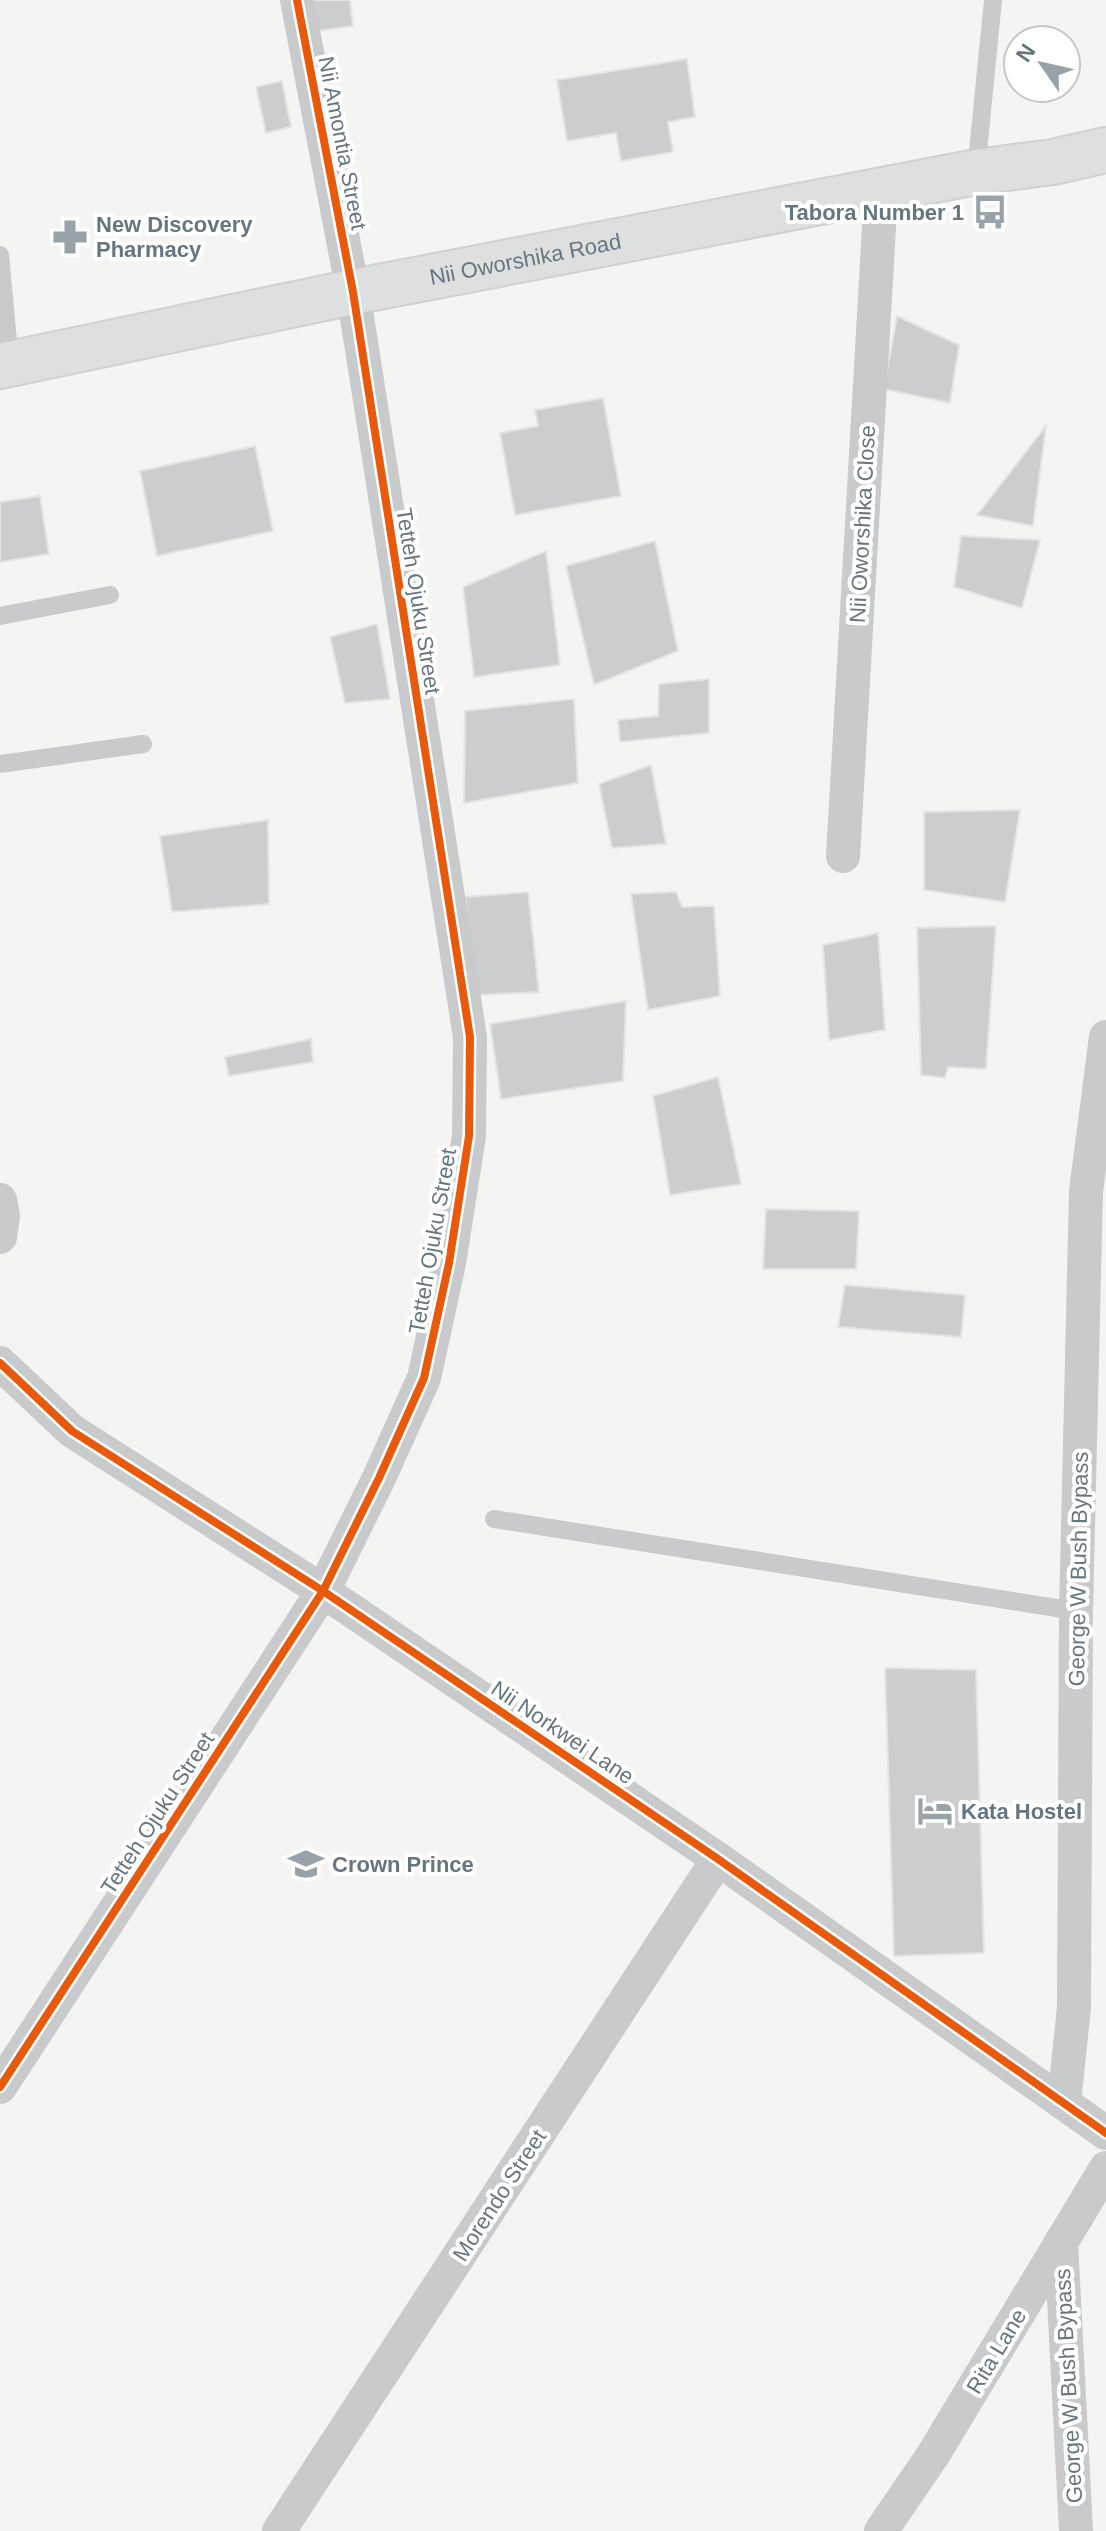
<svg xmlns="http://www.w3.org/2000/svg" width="1106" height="2531" font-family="Helvetica,sans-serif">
	<rect width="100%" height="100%" fill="#f4f4f3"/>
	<g fill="#cbcdce" stroke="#e4e4e3" stroke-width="2">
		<polygon points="307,0 350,0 353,26 312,32"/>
		<polygon points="687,59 695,117 668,122 673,152 621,161 616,133 567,141 557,80"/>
		<polygon points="282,81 291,127 266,133 256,87"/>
		<polygon points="897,316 959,345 950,403 884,389"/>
		<polygon points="603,398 621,496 515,515 500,433 538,426 535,410"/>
		<polygon points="1046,426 1033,526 977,515"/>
		<polygon points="255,446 273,531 157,556 140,471"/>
		<polygon points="40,496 49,554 0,562 0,502"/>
		<polygon points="961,536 1040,540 1022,608 954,587"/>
		<polygon points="655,541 678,651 594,685 566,566"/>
		<polygon points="546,551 560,665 474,677 463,587"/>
		<polygon points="377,624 390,699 345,703 330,637"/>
		<polygon points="709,679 709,733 620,742 618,720 658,716 659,684"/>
		<polygon points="574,699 578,783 464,803 465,711"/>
		<polygon points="651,765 666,844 612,848 599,784"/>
		<polygon points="1020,810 1005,902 924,890 924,812"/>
		<polygon points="268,820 269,904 172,912 160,836"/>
		<polygon points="528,892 539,992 475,995 465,897"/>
		<polygon points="676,892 682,907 714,906 720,996 648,1010 631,894"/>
		<polygon points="996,926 986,1069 948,1067 945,1078 921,1075 917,928"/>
		<polygon points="878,933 885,1030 829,1040 823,945"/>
		<polygon points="626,1001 623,1081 501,1099 490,1024"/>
		<polygon points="311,1039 313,1062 229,1076 225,1057"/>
		<polygon points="718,1077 741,1184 670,1195 653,1096"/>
		<polygon points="766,1209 859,1211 856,1269 763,1269"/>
		<polygon points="845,1285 965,1295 961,1337 838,1327"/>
		<polygon points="885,1668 976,1670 984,1953 894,1956"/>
	</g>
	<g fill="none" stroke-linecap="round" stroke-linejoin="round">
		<g stroke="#d0d1d1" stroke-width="48">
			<g id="secondary">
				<path id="s1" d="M0,366L353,292L976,172L1053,162L1106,150"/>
			</g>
		</g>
		<g stroke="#c9cacb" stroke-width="18">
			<polyline points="976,172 993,0"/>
			<polyline points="0,255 10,363"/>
			<polyline points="0,616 110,595"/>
			<polyline points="0,764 143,744"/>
			<polyline points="494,1519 1076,1611"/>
		</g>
		<g stroke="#c9cacb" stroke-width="34">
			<polyline points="843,856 881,192"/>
			<polyline points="0,1200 3,1216 0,1237"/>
			<polyline points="0,1363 72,1431 323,1591 718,1859 1106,2133"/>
			<polyline points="0,2087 323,1591 379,1478 424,1378 449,1263 469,1136 470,1037 353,292 297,0"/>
			<polyline points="1064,2103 1074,2007 1076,1611 1086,1191 1106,1037"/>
			<polyline points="1061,2242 1076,2531"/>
			<polyline points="279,2531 718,1859"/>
			<polyline points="881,2531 933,2455 1106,2168"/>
		</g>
		<use href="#secondary" stroke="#dedfdf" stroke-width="44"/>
		<g stroke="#fff" stroke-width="13">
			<g id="cycleway">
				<polyline points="0,1363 72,1431 323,1591 718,1859 1106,2133"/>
				<polyline points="0,2087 323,1591 379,1478 424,1378 449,1263 469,1136 470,1037 353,292 297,0"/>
			</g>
		</g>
		<use href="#cycleway" stroke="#e8590c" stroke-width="8"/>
	</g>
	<defs>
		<g id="bus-bare" transform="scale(2.76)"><path d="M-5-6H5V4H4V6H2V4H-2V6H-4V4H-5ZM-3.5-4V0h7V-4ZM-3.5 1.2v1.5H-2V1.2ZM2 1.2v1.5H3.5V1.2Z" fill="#98a2a9" stroke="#fff" stroke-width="2.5" paint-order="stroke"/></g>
		<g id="pharmacy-bare" transform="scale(2.76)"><path d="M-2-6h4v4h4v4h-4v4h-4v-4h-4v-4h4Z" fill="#98a2a9" stroke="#fff" stroke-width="2.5" paint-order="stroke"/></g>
		<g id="hotel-bare" transform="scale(2.76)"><path d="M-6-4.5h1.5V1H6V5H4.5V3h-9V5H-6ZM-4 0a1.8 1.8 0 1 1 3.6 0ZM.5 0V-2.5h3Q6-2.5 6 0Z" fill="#98a2a9" stroke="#fff" stroke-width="2.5" paint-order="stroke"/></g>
		<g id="school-bare" transform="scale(2.76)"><path d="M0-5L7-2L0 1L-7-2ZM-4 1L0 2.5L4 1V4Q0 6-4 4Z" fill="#98a2a9" stroke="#fff" stroke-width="2.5" paint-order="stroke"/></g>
	</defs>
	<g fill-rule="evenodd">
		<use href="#bus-bare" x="990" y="212"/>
		<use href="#pharmacy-bare" x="70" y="237"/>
		<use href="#hotel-bare" x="935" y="1811"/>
		<use href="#school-bare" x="306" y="1864"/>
	</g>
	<g text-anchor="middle" stroke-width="8" stroke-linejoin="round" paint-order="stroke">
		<g font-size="22" fill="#667681" stroke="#fff">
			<text transform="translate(343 143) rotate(79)" y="8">Nii Amontia Street</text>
			<text dy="8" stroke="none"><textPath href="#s1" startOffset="536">Nii Oworshika Road</textPath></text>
			<text transform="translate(862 524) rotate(-87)" y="8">Nii Oworshika Close</text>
			<text transform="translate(419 601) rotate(81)" y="8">Tetteh Ojuku Street</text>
			<text transform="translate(432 1241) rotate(-80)" y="8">Tetteh Ojuku Street</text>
			<text transform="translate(1078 1569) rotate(-89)" y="8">George W Bush Bypass</text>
			<text transform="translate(563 1732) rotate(34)" y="8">Nii Norkwei Lane</text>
			<text transform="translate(157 1813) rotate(-57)" y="8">Tetteh Ojuku Street</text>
			<text transform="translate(499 2195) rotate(-57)" y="8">Morendo Street</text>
			<text transform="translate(996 2351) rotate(-59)" y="8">Rita Lane</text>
			<text transform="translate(1068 2386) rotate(-93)" y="8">George W Bush Bypass</text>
		</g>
		<g font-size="22" font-weight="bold" fill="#667681" stroke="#fff" text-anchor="start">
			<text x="964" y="220" text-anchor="end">Tabora Number 1</text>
			<text x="96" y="232">New Discovery<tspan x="96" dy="25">Pharmacy</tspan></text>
			<text x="961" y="1819">Kata Hostel</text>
			<text x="332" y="1872">Crown Prince</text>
		</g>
	</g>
	<g transform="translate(1042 64) rotate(304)"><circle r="38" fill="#ffffff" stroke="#c2c8cd" stroke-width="2"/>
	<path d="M0-6L14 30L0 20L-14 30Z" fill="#98a2a9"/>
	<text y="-12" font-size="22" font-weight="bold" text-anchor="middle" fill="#667681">N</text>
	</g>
</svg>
